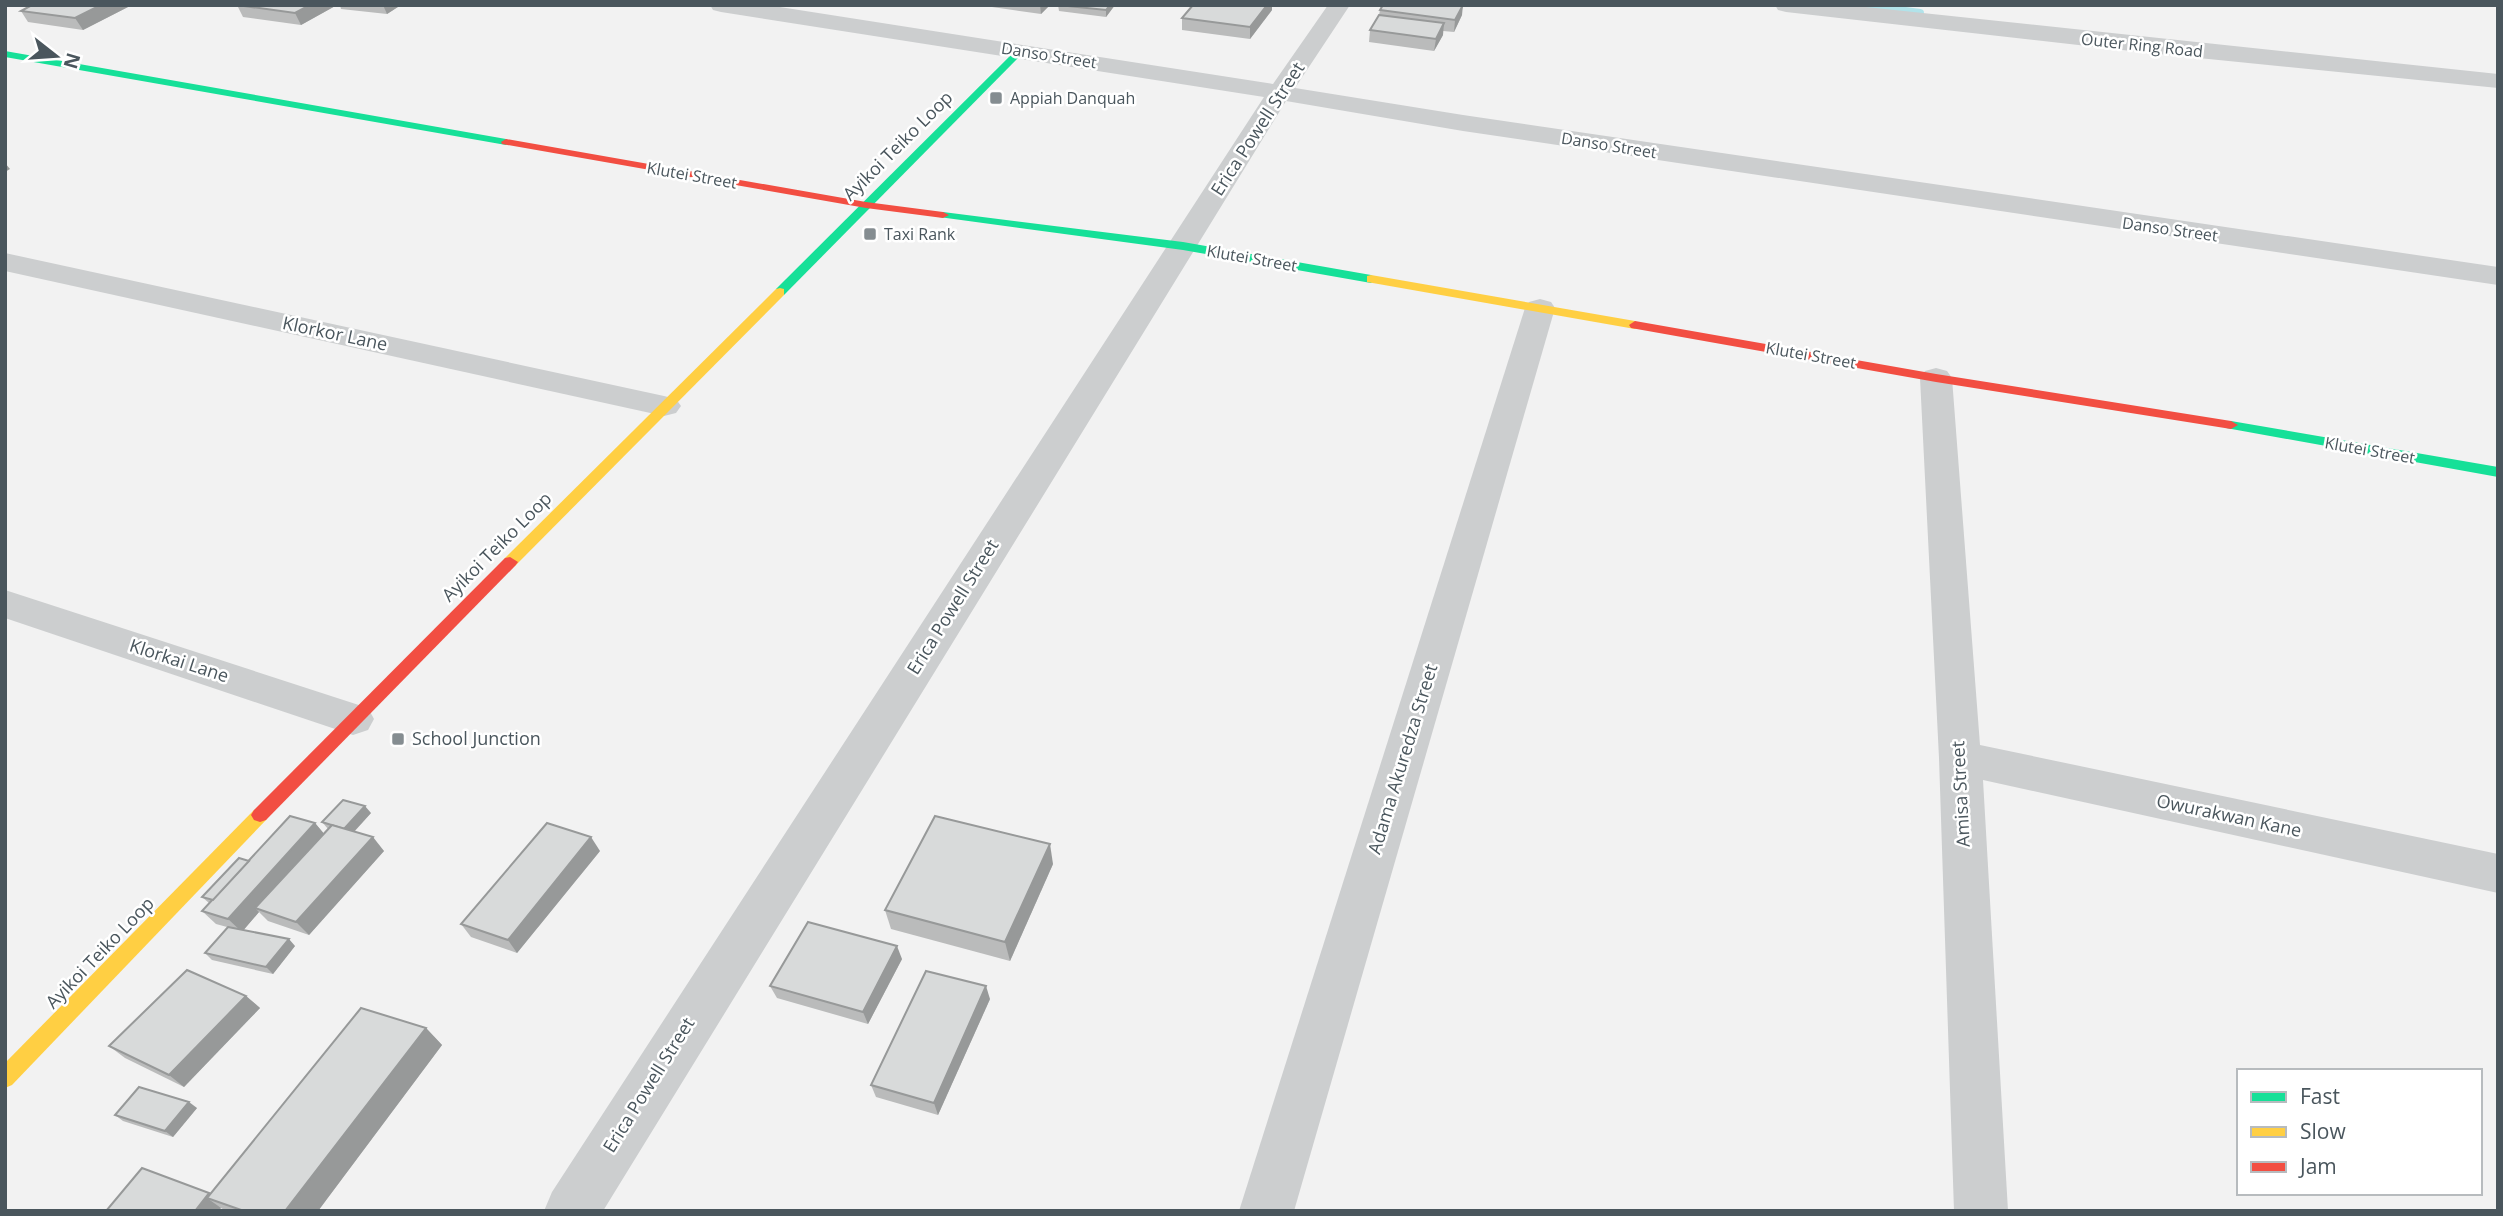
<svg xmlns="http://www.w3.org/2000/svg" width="2503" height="1216" font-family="'Open Sans',sans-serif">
	<rect width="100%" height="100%" fill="#f2f2f2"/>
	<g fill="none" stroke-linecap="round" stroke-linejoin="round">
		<polyline stroke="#b1e3ea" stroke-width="8" points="1861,5 1920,13"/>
		<g fill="#cccecf" fill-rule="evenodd">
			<polygon points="710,5 767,5 1273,84 1328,5 1350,5 1295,88 1463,115 2498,267 2498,285 1463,131 1286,101 603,1211 544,1211 552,1192 1264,97 721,12 713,10"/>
			<polygon points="1775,5 1847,5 2498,74 2498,88 2149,53 1786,12 1778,10"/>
			<polygon points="5,253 664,396 676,399 681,406 676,413 664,416 5,271"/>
			<polygon points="1540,299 1551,302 1555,308 1294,1211 1239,1211 1525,308 1529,302"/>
			<polygon points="1936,368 1947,371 1952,378 1980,745 2498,854 2498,893 1983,780 2008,1211 1954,1211 1939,758 1920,378 1925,371"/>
			<polygon points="5,590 368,708 374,719 368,730 353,735 5,618"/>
		</g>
		<g fill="#16e098" fill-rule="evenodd">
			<polygon points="1018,48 1026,50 784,295 776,295 776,289"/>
			<polygon points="5,51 506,139 511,142 506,145 5,57"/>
			<polygon points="943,212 1183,242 1371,275 1377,279 1371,283 1183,250 939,217 939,213"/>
			<polygon points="2231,421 2498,467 2498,477 2226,428 2224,425 2226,422"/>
		</g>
		<g fill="#ffcf43" fill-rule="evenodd">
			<polygon points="1371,275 1635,321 1641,325 1635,329 1367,282 1367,276"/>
			<polygon points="780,288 784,289 784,295 515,566 505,566 502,562 505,558 776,289"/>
			<polygon points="260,808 266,810 269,815 266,820 12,1085 5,1088 5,1063 254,810"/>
		</g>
		<g fill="#f24e42" fill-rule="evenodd">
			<polygon points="506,139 866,202 943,212 949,215 943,218 866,208 502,144 501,142"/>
			<polygon points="1635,321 1936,374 2231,421 2238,425 2231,429 1936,382 1631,328 1629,325"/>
			<polygon points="510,557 518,562 515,566 266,820 260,822 254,820 251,815 254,810 505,558"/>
		</g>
	</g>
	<g fill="#babbbb">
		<polygon points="237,5 337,5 301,25 243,17"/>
		<polygon points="340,5 401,5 387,14 341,9"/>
		<polygon points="992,5 1050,5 1041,14 992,7"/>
		<polygon points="1058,5 1115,5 1106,17 1059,11"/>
		<polygon points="128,7 83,30 28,22 21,11"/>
		<polygon points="1272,10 1250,39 1182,30 1182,18"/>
		<polygon points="1380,10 1462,15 1454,32 1443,31 1443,35 1434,51 1369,42 1370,30 1379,15"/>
		<polygon points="371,813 354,832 384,851 309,935 268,921 259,912 243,930 295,946 273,974 212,960 205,953 227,927 216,924 202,911 209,903 202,897 249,861 315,823 324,834 328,829 322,822"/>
		<polygon points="600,851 517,953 471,937 461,924"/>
		<polygon points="1053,864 1010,961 891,929 885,910"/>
		<polygon points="902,959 868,1024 777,998 770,986"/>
		<polygon points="246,996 260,1008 184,1087 125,1058 109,1046"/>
		<polygon points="990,999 938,1115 876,1097 871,1085"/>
		<polygon points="426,1028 442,1045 318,1211 226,1211 221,1208 106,1211 209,1193 210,1194"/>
		<polygon points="197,1108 173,1137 123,1121 115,1115"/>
	</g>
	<g fill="#979999">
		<polygon points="101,5 128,5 128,7 83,30 75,18"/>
		<polygon points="310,5 337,5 301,25 295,13"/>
		<polygon points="383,5 401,5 387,14"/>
		<polygon points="1040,5 1050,5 1041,14"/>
		<polygon points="1110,5 1115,5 1106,17 1106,10"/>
		<polygon points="1267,5 1272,5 1272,10 1250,39 1250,27"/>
		<polygon points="1463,5 1462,15 1454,32 1455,20"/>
		<polygon points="1444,23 1443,35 1434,51 1436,39"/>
		<polygon points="5,163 10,169 5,172"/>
		<polygon points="365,806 371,813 350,836 344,829"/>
		<polygon points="315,823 326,836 255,908 259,912 242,932 228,919"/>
		<polygon points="373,837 384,851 309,935 296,922"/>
		<polygon points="591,837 600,851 517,953 508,940"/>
		<polygon points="1050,844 1053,864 1010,961 1005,942"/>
		<polygon points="289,939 295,946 273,974 266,967"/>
		<polygon points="897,946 902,959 868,1024 863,1012"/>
		<polygon points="986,986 990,999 938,1115 934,1103"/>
		<polygon points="246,996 260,1008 184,1087 169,1075"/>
		<polygon points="426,1028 442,1045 318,1211 285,1211"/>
		<polygon points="189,1102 197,1108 173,1137 165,1131"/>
		<polygon points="209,1193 225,1204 207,1198 221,1208 219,1211 195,1211"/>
	</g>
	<g fill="#d8dada" stroke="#979999" stroke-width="2">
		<polygon points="32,5 101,5 75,18 21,11"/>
		<polygon points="237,5 310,5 295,13"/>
		<polygon points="1058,5 1110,5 1106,10"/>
		<polygon points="1193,5 1267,5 1250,27 1182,18"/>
		<polygon points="1383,5 1463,5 1455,20 1380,10"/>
		<polygon points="1379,15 1444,23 1436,39 1370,30"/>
		<polygon points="343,800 365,806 344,829 322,822"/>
		<polygon points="290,816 315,823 228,919 202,911"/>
		<polygon points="935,816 1050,844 1005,942 885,910"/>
		<polygon points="547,823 591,837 508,940 461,924"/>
		<polygon points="332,825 373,837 296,922 255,908"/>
		<polygon points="239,858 249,861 213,900 202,897"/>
		<polygon points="808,922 897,946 863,1012 770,986"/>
		<polygon points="228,927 289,939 266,967 205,953"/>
		<polygon points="187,970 246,996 169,1075 109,1046"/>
		<polygon points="926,971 986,986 934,1103 871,1085"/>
		<polygon points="361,1008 426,1028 285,1211 244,1211 207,1198"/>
		<polygon points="139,1087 189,1102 165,1131 115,1115"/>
		<polygon points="142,1168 209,1193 195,1211 106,1211"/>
	</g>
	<g fill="#858d91" stroke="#fff" stroke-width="2.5">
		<rect x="989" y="91" width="14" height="14" rx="3.5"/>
		<rect x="863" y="227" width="14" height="14" rx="3.5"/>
		<rect x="391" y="732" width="14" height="14" rx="3.5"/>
	</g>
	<g text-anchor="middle" stroke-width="5" stroke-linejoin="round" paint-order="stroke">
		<g font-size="16" fill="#4a565d" stroke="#fff">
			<text transform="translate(2142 45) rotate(6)" y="6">Outer Ring Road</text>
			<text transform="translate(1049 55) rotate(9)" y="6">Danso Street</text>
			<text transform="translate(1609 145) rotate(9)" y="6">Danso Street</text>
			<text transform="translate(692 175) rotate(10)" y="6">Klutei Street</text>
			<text transform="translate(2170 229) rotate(8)" y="6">Danso Street</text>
			<text transform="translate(1252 258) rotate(10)" y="6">Klutei Street</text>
			<text transform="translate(1811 355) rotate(10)" y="6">Klutei Street</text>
			<text transform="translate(2370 450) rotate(10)" y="6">Klutei Street</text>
		</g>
		<g font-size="16" fill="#4a565d" stroke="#fff" text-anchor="start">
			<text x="1010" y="104">Appiah Danquah</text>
			<text x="884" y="240">Taxi Rank</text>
		</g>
		<g font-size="18" fill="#4a565d" stroke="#fff">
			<text transform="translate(1258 129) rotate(-57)" y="6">Erica Powell Street</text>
			<text transform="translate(898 146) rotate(-45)" y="6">Ayikoi Teiko Loop</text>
			<text transform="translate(335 334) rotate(12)" y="6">Klorkor Lane</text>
			<text transform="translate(497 547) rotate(-45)" y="6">Ayikoi Teiko Loop</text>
			<text transform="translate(953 607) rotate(-58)" y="6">Erica Powell Street</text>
			<text transform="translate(179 661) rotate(18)" y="6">Klorkai Lane</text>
			<text transform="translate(1403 759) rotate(-73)" y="6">Adama Akuredza Street</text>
			<text transform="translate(1961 794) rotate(-93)" y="6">Amisa Street</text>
			<text transform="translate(2229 816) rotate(12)" y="6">Owurakwan Kane</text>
			<text transform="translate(100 953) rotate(-46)" y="6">Ayikoi Teiko Loop</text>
			<text transform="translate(649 1085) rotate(-58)" y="6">Erica Powell Street</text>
		</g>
		<g font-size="18" fill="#4a565d" stroke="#fff" text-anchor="start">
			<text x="412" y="745">School Junction</text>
		</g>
	</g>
	<rect width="2503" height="1216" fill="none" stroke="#4a565d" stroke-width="14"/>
	<rect x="2237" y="1069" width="245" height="126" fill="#ffffff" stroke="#b7bbbe" stroke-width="2"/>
	<rect x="2251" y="1092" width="35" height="10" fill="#16e098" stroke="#b7bbbe" stroke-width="2"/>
	<text x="2300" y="1104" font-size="21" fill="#4a565d">Fast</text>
	<rect x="2251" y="1127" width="35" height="10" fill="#ffcf43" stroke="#b7bbbe" stroke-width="2"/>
	<text x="2300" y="1139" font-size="21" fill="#4a565d">Slow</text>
	<rect x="2251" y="1162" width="35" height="10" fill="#f24e42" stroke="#b7bbbe" stroke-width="2"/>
	<text x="2300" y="1174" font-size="21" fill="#4a565d">Jam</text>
	<g transform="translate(56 56) rotate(107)" stroke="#ffffff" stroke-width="5" paint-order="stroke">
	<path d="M0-5L12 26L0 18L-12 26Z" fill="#4a565d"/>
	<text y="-10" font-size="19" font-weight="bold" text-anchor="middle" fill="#4a565d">N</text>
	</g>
</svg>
